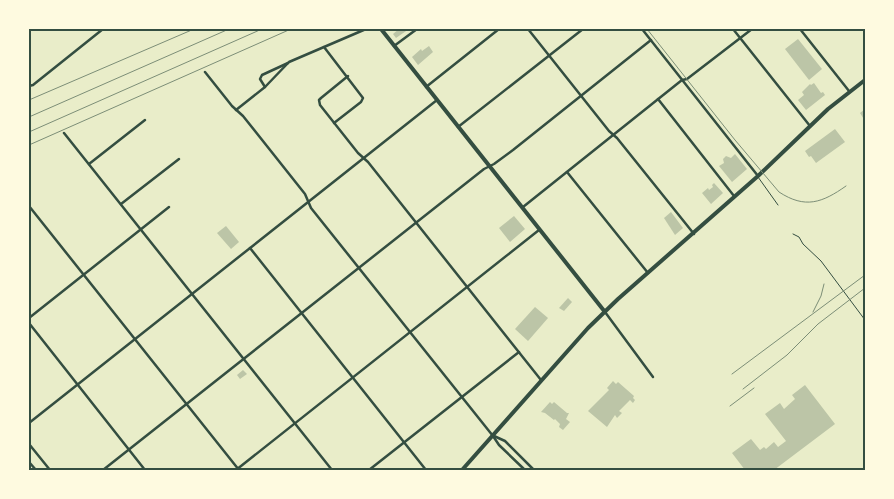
<svg xmlns="http://www.w3.org/2000/svg" width="894" height="499" font-family="'DM Sans',sans-serif">
	<rect width="100%" height="100%" fill="#e9edc9"/>
	<g fill="#bcc5a7">
		<polygon points="399,29 409,29 396,38 393,34"/>
		<polygon points="798,39 822,69 809,80 785,49"/>
		<polygon points="429,46 433,52 418,65 412,57 421,49 422,51"/>
		<polygon points="814,83 821,93 823,92 825,95 806,110 798,100 804,95 802,92 810,84 811,85"/>
		<polygon points="865,109 865,121 860,113"/>
		<polygon points="835,129 845,142 816,163 811,156 809,157 805,151"/>
		<polygon points="735,154 747,169 732,182 719,166 724,163 723,159 726,156 731,158"/>
		<polygon points="714,183 723,193 711,204 702,193 708,188 709,190 713,187 712,185"/>
		<polygon points="671,212 683,228 675,235 664,218"/>
		<polygon points="514,216 525,229 510,242 499,228"/>
		<polygon points="226,226 239,242 231,249 217,233"/>
		<polygon points="568,298 572,302 564,311 559,308"/>
		<polygon points="535,307 548,318 528,341 515,329"/>
		<polygon points="243,370 247,374 240,379 237,375"/>
		<polygon points="613,381 616,384 618,382 634,396 633,398 635,400 633,403 630,400 619,411 622,413 617,418 615,415 607,427 588,411 609,390 607,388"/>
		<polygon points="805,385 835,424 774,470 745,470 732,453 751,439 760,450 764,447 766,449 774,442 778,447 786,441 765,414 780,403 784,409 795,399 792,395"/>
		<polygon points="550,402 552,404 554,402 567,413 569,413 566,419 570,422 563,430 559,427 560,424 555,419 554,420 545,413 541,412"/>
	</g>
	<g fill="none" stroke-linecap="round" stroke-linejoin="round">
		<g stroke="#344e41" stroke-width="1">
			<polyline points="758,177 778,205"/>
			<polyline points="793,234 799,237 803,244 821,261 865,320"/>
		</g>
		<g stroke="#344e41" stroke-width="2.5">
			<polyline points="528,29 609,131 617,138 694,234"/>
			<polyline points="642,29 758,176"/>
			<polyline points="733,29 810,126"/>
			<polyline points="800,29 849,91"/>
			<polyline points="394,46 417,29"/>
			<polyline points="324,47 363,98 361,102 334,123"/>
			<polyline points="205,72 232,106 243,116 305,194 311,208 493,436 499,445 525,470"/>
			<polyline points="348,76 321,98 319,100 320,105 358,153 368,162 541,380"/>
			<polyline points="29,86 33,85 103,29"/>
			<polyline points="265,87 260,79 262,75 288,63"/>
			<polyline points="426,87 499,29"/>
			<polyline points="658,99 734,196"/>
			<polyline points="236,110 265,87 289,62 366,29"/>
			<polyline points="458,127 583,29"/>
			<polyline points="64,133 332,470"/>
			<polyline points="89,164 145,120"/>
			<polyline points="567,172 648,273"/>
			<polyline points="121,204 179,159"/>
			<polyline points="29,206 239,470"/>
			<polyline points="523,207 682,80 687,79 752,29"/>
			<polyline points="250,248 426,470"/>
			<polyline points="605,312 653,377"/>
			<polyline points="29,318 169,207"/>
			<polyline points="29,323 145,470"/>
			<polyline points="29,423 437,100"/>
			<polyline points="494,436 505,441 534,470"/>
			<polyline points="29,444 50,470"/>
			<polyline points="29,462 36,470"/>
			<polyline points="103,470 484,169 494,164 513,150 651,40"/>
			<polyline points="236,470 539,230"/>
			<polyline points="369,470 519,352"/>
		</g>
		<g stroke="#344e41" stroke-width="4">
			<polyline points="381,29 605,312"/>
			<polyline points="462,470 588,328 618,299 758,176 828,109 865,80"/>
		</g>
		<g stroke="#7c8e77" stroke-width="1">
			<path d="M647,29L735,140L779,192C805,209 822,203 846,186"/>
			<polyline points="29,100 194,29"/>
			<polyline points="29,117 229,29"/>
			<polyline points="29,132 262,29"/>
			<polyline points="29,145 291,29"/>
			<polyline points="813,312 821,296 824,284"/>
			<polyline points="732,374 865,275"/>
			<polyline points="743,389 787,355 818,324 865,288"/>
			<polyline points="730,406 754,388"/>
		</g>
	</g>
	<rect width="894" height="499" fill="none" stroke="#fefae0" stroke-width="60"/>
	<rect x="30" y="30" width="834" height="439" fill="none" stroke="#344e41" stroke-width="2"/>
</svg>
